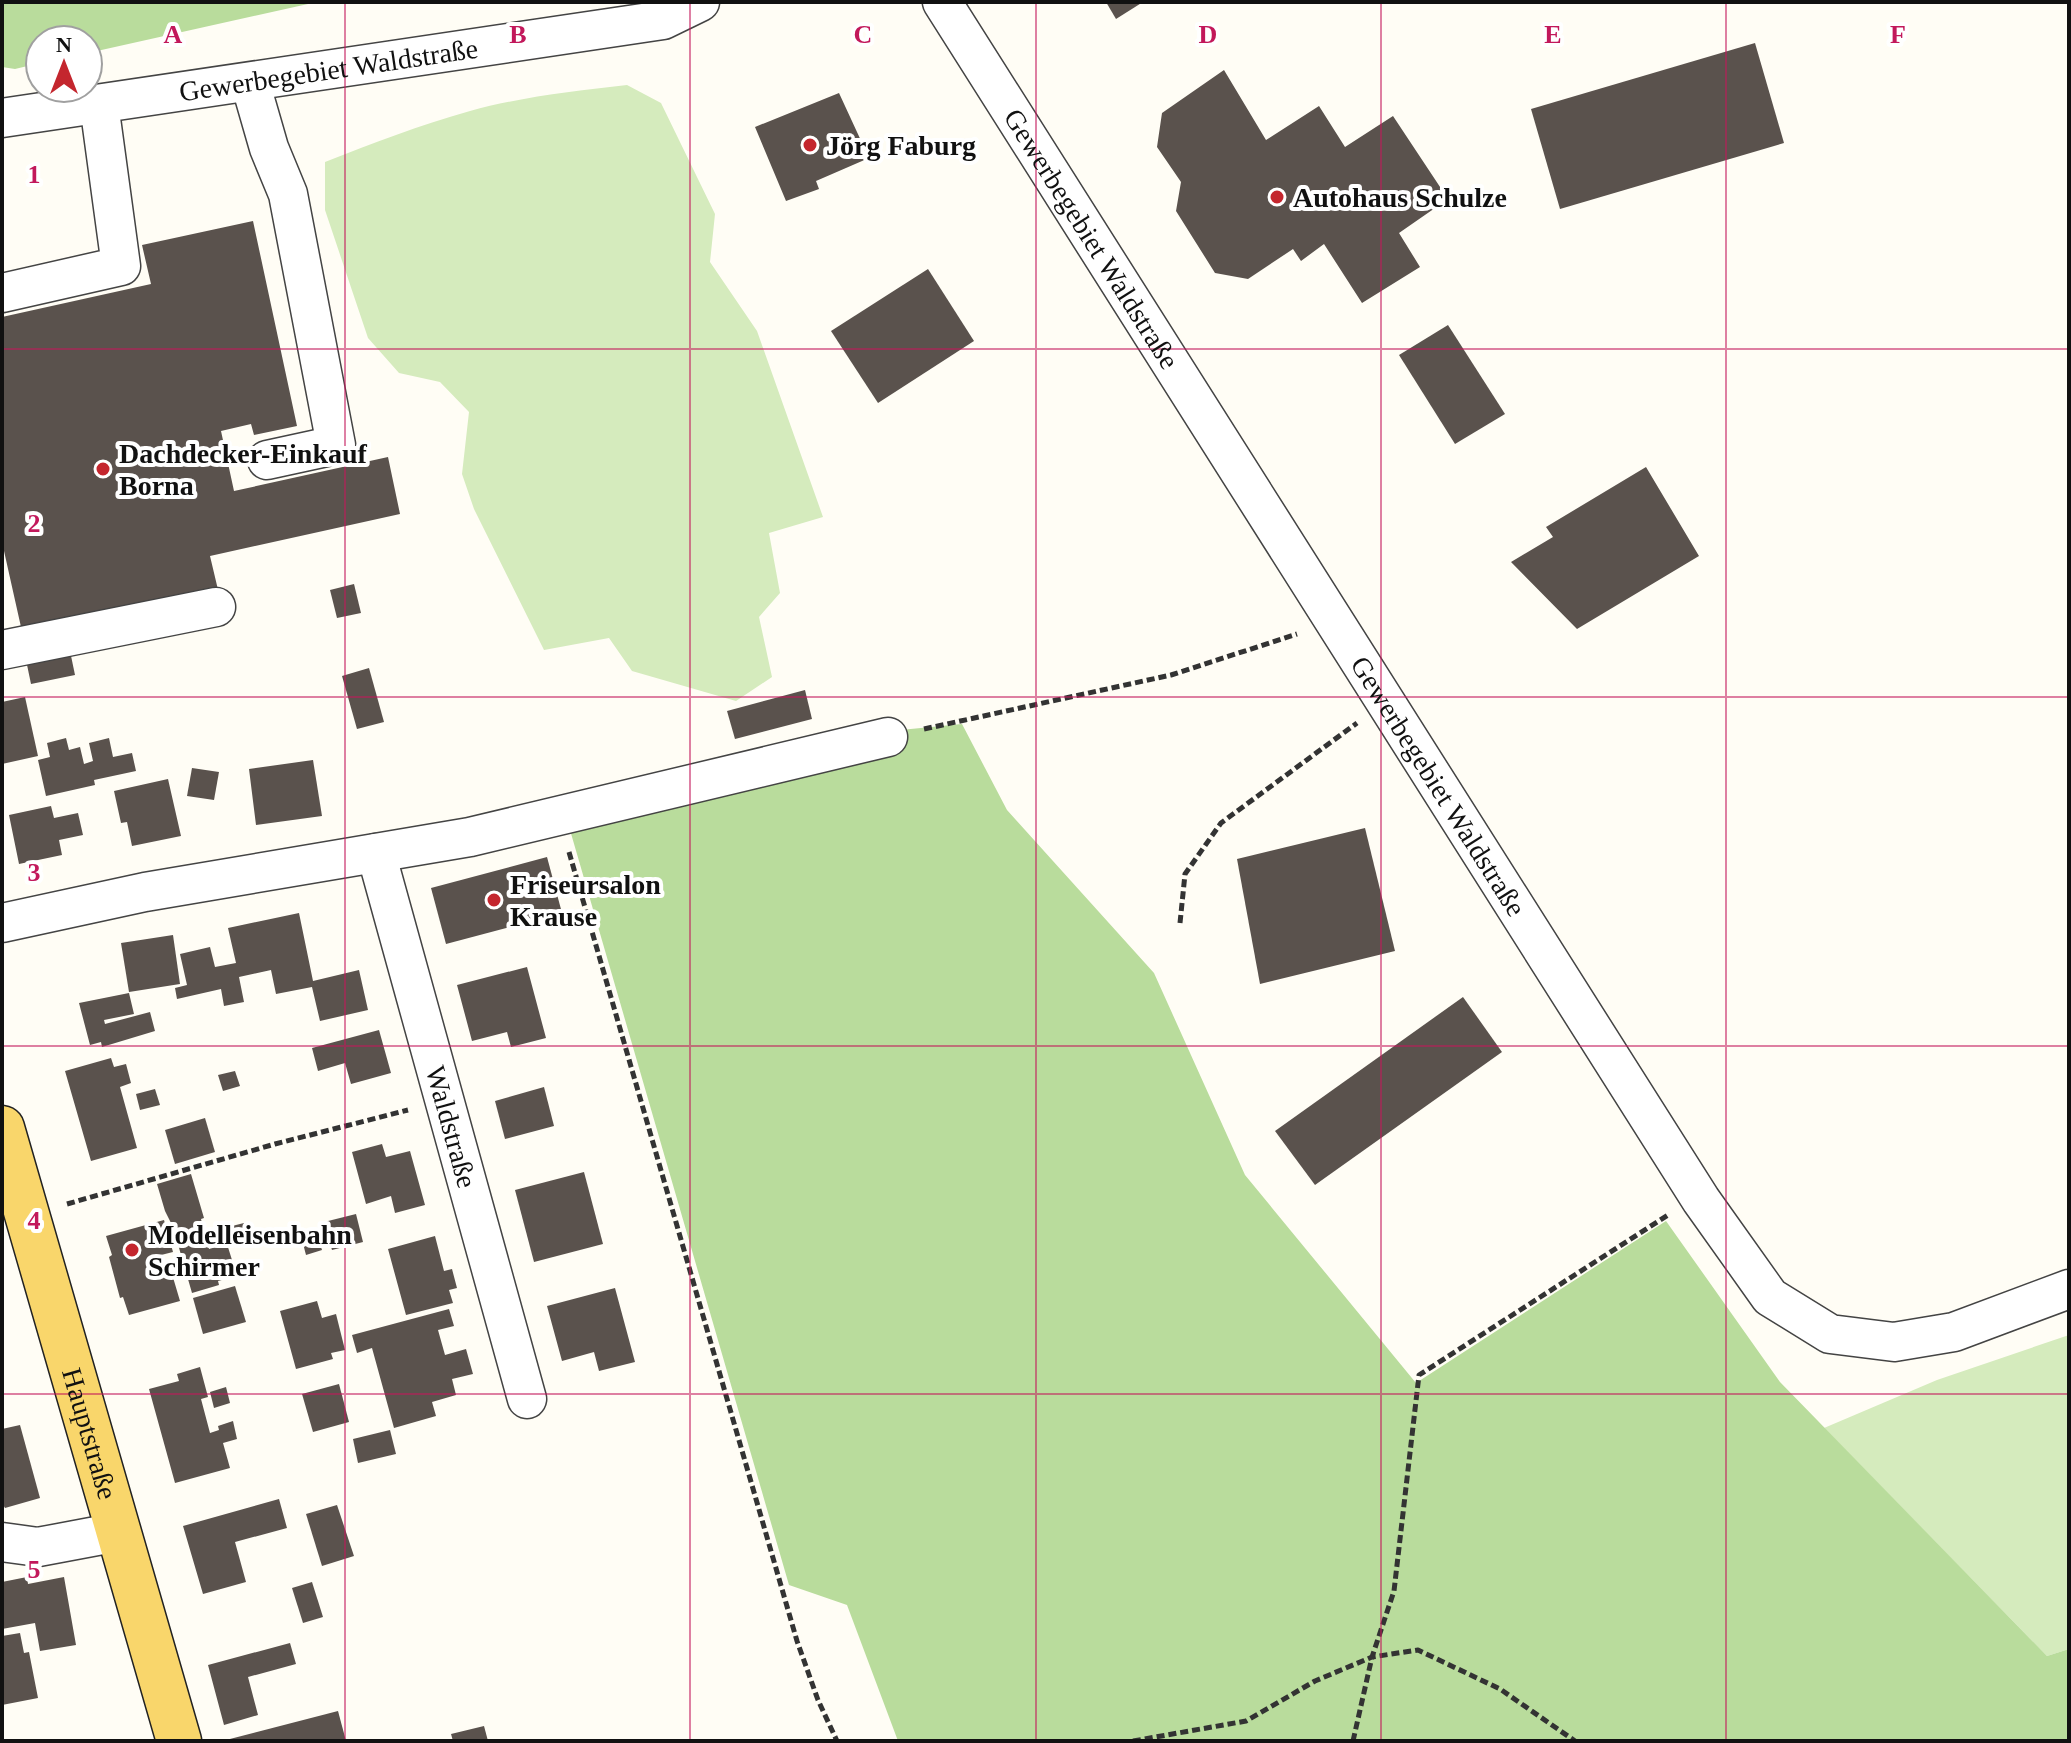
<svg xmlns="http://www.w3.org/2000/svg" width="2071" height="1743" font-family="Georgia,serif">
	<rect width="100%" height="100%" fill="#fffdf5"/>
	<g fill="#d5ebbd">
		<path d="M627,85L661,103L715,214L710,262L757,331L823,517L769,533L780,593L759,617L772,677L736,701L632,671L609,638L544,650L474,509L462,474L469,412L440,382L399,373L368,338L325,210V162C373,143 420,125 470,111C521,97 574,91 627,85Z"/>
		<polygon points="2069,1335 2069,1649 2047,1656 1824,1428 1937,1380"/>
	</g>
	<g fill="#b9dc9c">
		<polygon points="2,2 317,2 88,53 88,40 40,40 40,63 15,69 2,67"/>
		<polygon points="962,724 1007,810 1154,973 1245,1175 1416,1383 1666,1221 1780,1382 2047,1656 2069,1649 2069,1741 898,1741 847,1605 789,1585 570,830 849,735"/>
	</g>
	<g fill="#5a524d">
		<polygon points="1106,2 1143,2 1116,19"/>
		<polygon points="1755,43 1784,143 1560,209 1531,109"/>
		<polygon points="1224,70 1266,140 1319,106 1345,147 1393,116 1448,199 1399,233 1420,267 1362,303 1324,244 1301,261 1293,249 1248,279 1215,273 1176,211 1181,182 1157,147 1162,113"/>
		<polygon points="839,93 869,158 816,181 819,189 786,201 755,127"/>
		<polygon points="253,221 297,426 254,435 251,424 221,431 234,491 388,457 400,514 210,556 219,594 23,636 2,542 2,317 151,284 142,245"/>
		<polygon points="928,269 974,341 878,403 831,331"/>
		<polygon points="1448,325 1505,414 1455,444 1399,355"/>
		<polygon points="1646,467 1699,556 1577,629 1511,562 1553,537 1546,527"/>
		<polygon points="354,584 361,613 337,618 330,590"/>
		<polygon points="70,651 75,675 31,684 26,660"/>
		<polygon points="369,668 384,722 357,729 342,676"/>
		<polygon points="805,690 812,719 735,739 727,711"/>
		<polygon points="25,697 38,756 2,764 2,702"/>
		<polygon points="66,738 69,750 80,747 84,764 93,761 89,743 109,738 113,757 132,753 136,771 94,780 95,785 46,796 38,760 50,757 47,743"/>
		<polygon points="313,760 322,816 256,825 249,769"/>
		<polygon points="192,768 219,772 214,800 187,796"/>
		<polygon points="168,779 181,836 132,846 127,822 121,823 114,791"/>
		<polygon points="51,806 54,818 78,813 83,835 59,840 62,855 19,864 9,815"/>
		<polygon points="1365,828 1395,951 1260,984 1237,859"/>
		<polygon points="547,857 562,913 446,944 431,888"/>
		<polygon points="299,913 313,981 359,970 368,1010 320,1021 312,987 276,994 271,970 239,977 244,1002 224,1006 221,989 177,999 175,988 187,985 180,954 210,947 215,967 236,963 228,928"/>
		<polygon points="173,935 180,984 129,992 121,943"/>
		<polygon points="527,967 546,1038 511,1047 507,1032 472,1041 457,985"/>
		<polygon points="129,993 134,1014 104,1020 105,1024 150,1012 155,1031 102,1047 101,1042 90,1045 79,1003"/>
		<polygon points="1463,997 1502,1052 1315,1185 1275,1131"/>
		<polygon points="379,1030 391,1073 351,1084 345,1063 318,1071 312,1048"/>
		<polygon points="111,1058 114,1067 126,1064 131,1083 120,1087 137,1148 91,1161 65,1071"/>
		<polygon points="235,1071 240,1086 223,1091 218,1075"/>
		<polygon points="544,1087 554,1126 505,1139 495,1101"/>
		<polygon points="155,1089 160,1105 140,1110 136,1094"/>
		<polygon points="205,1118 215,1152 175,1164 165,1130"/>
		<polygon points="382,1144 386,1157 410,1151 425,1205 395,1213 391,1196 366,1204 352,1152"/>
		<polygon points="584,1172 603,1244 534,1262 515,1190"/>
		<polygon points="191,1174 204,1218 201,1219 204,1231 222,1226 226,1240 208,1245 209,1249 227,1244 237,1276 218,1281 219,1285 192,1293 173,1227 165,1211 157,1184"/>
		<polygon points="356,1214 363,1242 332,1250 324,1222"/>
		<polygon points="164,1220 173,1252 157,1256 163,1276 172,1274 180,1301 129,1315 123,1297 120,1298 109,1257 112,1255 106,1236"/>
		<polygon points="244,1223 248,1236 232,1240 228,1227"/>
		<polygon points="315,1229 322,1250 306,1255 300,1232"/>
		<polygon points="435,1236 444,1271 452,1269 457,1288 449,1290 453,1303 406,1315 388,1249"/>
		<polygon points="235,1286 246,1322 203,1334 193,1298"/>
		<polygon points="615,1288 635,1362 599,1371 594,1352 562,1361 547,1306"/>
		<polygon points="317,1301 322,1318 336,1314 345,1350 331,1353 333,1359 296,1369 280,1311"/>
		<polygon points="449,1309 454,1326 438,1330 445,1355 466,1349 473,1374 452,1379 456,1395 432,1402 436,1416 394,1428 372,1348 357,1353 352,1335"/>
		<polygon points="200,1367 208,1397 201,1399 210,1433 219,1430 218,1426 233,1421 237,1439 223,1443 230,1468 175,1483 149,1389 179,1381 177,1374"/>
		<polygon points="339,1384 349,1422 313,1432 302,1394"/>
		<polygon points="226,1387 230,1403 214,1408 210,1392"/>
		<polygon points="20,1425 40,1498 5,1508 2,1503 2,1429"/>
		<polygon points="390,1430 396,1454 358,1463 353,1439"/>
		<polygon points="279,1499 287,1528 235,1542 246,1582 203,1594 183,1526"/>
		<polygon points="337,1505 354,1556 322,1566 306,1514"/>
		<polygon points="27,1577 28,1584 64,1577 76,1645 40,1651 35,1623 2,1629 2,1582"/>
		<polygon points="312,1582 323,1617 303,1623 292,1588"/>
		<polygon points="20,1633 24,1653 29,1652 38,1698 2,1705 2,1636"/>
		<polygon points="290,1643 296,1664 248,1677 258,1715 224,1725 208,1665"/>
		<polygon points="338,1711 346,1741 226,1741 226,1740"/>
		<polygon points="484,1726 488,1741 453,1741 451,1734"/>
	</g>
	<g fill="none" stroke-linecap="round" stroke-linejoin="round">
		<g stroke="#444" stroke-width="41">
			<g id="minor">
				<path id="s1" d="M942,2L1701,1200L1770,1297L1830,1334L1894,1342L1954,1332L2069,1289"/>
				<polyline points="250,82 269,148 288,194 336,445 267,460"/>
				<path id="s2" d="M2,118L663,20L700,2"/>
				<polyline points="2,293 121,266 99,104"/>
				<polyline points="2,650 216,607"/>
				<path id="s3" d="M376,853L527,1399"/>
				<polyline points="2,923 145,892 470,837 888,737"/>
				<polyline points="2,1542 38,1547 118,1532"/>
			</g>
		</g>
		<g stroke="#222" stroke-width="47">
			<g id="major">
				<path id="s4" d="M2,1128L179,1741"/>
			</g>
		</g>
		<g stroke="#333" stroke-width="5" stroke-dasharray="8 4" stroke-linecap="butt">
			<polyline points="924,729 1171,675 1297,634"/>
			<polyline points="569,852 797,1641 818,1700 837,1741"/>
			<polyline points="1180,923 1185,874 1221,823 1357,723"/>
			<polyline points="67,1204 275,1144 408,1110"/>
			<polyline points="1133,1741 1246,1721 1315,1681 1372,1657 1418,1650 1500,1689 1575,1741"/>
			<polyline points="1353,1741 1372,1657 1394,1591 1419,1375 1668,1215"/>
		</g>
		<use href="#minor" stroke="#fff" stroke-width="38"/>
		<use href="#major" stroke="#f9d66b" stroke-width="44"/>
	</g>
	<path fill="none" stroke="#c2185b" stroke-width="2" stroke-opacity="0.55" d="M345,2V1741M690,2V1741M1036,2V1741M1381,2V1741M1726,2V1741M2,349H2069M2,697H2069M2,1046H2069M2,1394H2069"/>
	<g fill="#c4262e" stroke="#fff" stroke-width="3">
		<circle cx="810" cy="145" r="8"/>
		<circle cx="1277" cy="197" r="8"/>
		<circle cx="103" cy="469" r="8"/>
		<circle cx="494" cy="900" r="8"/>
		<circle cx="132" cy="1250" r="8"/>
	</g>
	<g text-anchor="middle" stroke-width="8" stroke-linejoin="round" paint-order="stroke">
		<g font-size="28" fill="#111" stroke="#fff">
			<text dy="10" stroke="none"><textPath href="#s2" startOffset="330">Gewerbegebiet Waldstraße</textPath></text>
			<text dy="10" stroke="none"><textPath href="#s1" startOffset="280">Gewerbegebiet Waldstraße</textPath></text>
			<text dy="10" stroke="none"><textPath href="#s1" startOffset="928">Gewerbegebiet Waldstraße</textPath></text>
			<text dy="10" stroke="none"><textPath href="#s3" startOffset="284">Waldstraße</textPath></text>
			<text dy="10" stroke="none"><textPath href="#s4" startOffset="318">Hauptstraße</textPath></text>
		</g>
		<g font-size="28" font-weight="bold" fill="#111" stroke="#fff" text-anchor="start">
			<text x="826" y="155">Jörg Faburg</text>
			<text x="1293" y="207">Autohaus Schulze</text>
			<text x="119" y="463">Dachdecker-Einkauf<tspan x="119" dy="32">Borna</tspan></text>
			<text x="510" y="894">Friseursalon<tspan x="510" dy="32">Krause</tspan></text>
			<text x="148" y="1244">Modelleisenbahn<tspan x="148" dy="32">Schirmer</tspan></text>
		</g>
	</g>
	<g font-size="26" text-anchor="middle" font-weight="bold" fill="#c2185b" stroke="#fff" stroke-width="8" stroke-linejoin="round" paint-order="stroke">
		<text x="173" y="43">A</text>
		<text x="518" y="43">B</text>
		<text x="863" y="43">C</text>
		<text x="1208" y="43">D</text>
		<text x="1553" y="43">E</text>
		<text x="1898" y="43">F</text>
		<text x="34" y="183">1</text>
		<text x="34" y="532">2</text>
		<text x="34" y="881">3</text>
		<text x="34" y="1229">4</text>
		<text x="34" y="1578">5</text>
	</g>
	<rect width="2071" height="1743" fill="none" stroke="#111111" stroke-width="8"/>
	<g transform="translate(64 64)"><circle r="38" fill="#ffffff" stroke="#a0a0a0" stroke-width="2"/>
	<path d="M0-6L14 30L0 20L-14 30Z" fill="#c4262e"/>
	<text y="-12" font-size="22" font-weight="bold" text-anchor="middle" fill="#111111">N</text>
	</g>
</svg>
